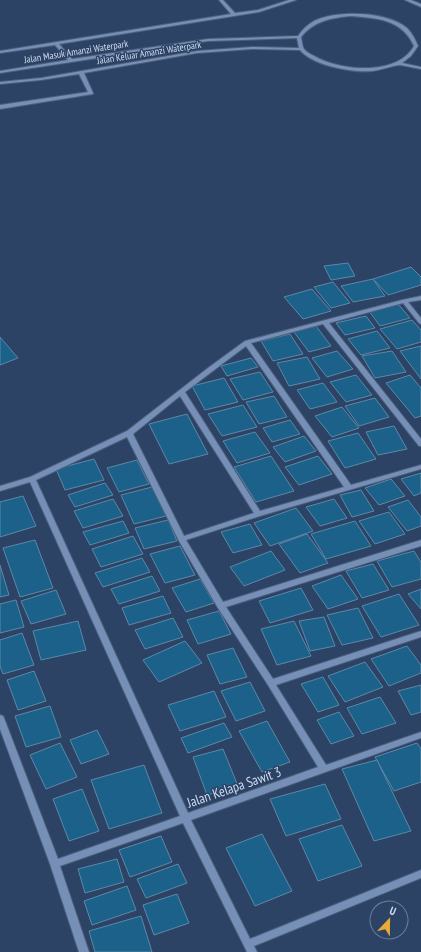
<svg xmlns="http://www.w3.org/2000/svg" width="421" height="952" font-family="'PT Sans Narrow',sans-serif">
	<rect width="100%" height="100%" fill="#2d4365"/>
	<g fill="#1c6189" stroke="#5d88a6">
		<polygon points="348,263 355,276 331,280 324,266"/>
		<polygon points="411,267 421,277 421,285 388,295 373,279"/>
		<polygon points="373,279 385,296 353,302 341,286"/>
		<polygon points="333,282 350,303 331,308 314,287"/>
		<polygon points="312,289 331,311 303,319 284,297"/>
		<polygon points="398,304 410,318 380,326 369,311"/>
		<polygon points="366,316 375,328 345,335 336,323"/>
		<polygon points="412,320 421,330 421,342 397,349 380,329"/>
		<polygon points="316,326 331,346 309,352 294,332"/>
		<polygon points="377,331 390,348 361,355 348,339"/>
		<polygon points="290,334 303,354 273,361 261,341"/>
		<polygon points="0,337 18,358 0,365"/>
		<polygon points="421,346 421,379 400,351"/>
		<polygon points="337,351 353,369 327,377 312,358"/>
		<polygon points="392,351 406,372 375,378 362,356"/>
		<polygon points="307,357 320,379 289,386 277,363"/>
		<polygon points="251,358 258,367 227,376 221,366"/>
		<polygon points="260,372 273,392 243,400 230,379"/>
		<polygon points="356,375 372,395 346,402 330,382"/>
		<polygon points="410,375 421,388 421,416 415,418 386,383"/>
		<polygon points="224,378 238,402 205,410 192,386"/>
		<polygon points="323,383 337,402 310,409 297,390"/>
		<polygon points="274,396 287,417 259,424 246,402"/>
		<polygon points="375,398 389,417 359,426 345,406"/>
		<polygon points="243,405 257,427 222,436 208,414"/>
		<polygon points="342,407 359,428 332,437 315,416"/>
		<polygon points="187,414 208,454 169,464 149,424"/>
		<polygon points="290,420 300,434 272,442 263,428"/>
		<polygon points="394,426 407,449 378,455 366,432"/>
		<polygon points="255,432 270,453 237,463 223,441"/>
		<polygon points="358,433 376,459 345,468 328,441"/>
		<polygon points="304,436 316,451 285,462 273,447"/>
		<polygon points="271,456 294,491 256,502 234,467"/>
		<polygon points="318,456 332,474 299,485 285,467"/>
		<polygon points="94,459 104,480 65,490 56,469"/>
		<polygon points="137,460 149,484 119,492 107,468"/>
		<polygon points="421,473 421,493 414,496 401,479"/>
		<polygon points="391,479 405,496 379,505 365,488"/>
		<polygon points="105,483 113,495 75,507 68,495"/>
		<polygon points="152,487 166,516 134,524 121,495"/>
		<polygon points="361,490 374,511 352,517 340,495"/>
		<polygon points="23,496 36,526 0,537 0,502"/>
		<polygon points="113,499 123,516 83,528 74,511"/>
		<polygon points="334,499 347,518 320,526 306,507"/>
		<polygon points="408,500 421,517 421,526 407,531 388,507"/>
		<polygon points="296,508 313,531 270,546 254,523"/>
		<polygon points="389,512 405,534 375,544 359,521"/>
		<polygon points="168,520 177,541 144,549 135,528"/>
		<polygon points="123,521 129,533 90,545 83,532"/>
		<polygon points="355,521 371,546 326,559 311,534"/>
		<polygon points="250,524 262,545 233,553 221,532"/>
		<polygon points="307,534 328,563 300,573 279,544"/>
		<polygon points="133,536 143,554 101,567 92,549"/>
		<polygon points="35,540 53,588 20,597 3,548"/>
		<polygon points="180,546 195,575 165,583 150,554"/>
		<polygon points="271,551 285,570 244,586 230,567"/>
		<polygon points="414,551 421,562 421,579 392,587 377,561"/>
		<polygon points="142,558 150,572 103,587 95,573"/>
		<polygon points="373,564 389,590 362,598 346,571"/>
		<polygon points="0,565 9,595 0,597"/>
		<polygon points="341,575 358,599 328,609 312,586"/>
		<polygon points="152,576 160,591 119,604 111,589"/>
		<polygon points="200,579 214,603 186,612 172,588"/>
		<polygon points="301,588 313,610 270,623 259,601"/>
		<polygon points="421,589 421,609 408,594"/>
		<polygon points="56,590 66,614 31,624 21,601"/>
		<polygon points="399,594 419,625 381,637 362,606"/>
		<polygon points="163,596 171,613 129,625 122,608"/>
		<polygon points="16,600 24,627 0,633 0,604"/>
		<polygon points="358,608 373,638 342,645 327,615"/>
		<polygon points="219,611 231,634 198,644 187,620"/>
		<polygon points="324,617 335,646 310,651 299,621"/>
		<polygon points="173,618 183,637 145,649 135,630"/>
		<polygon points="78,621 86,650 41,660 33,631"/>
		<polygon points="294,621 311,656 277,665 261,629"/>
		<polygon points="22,633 34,665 3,674 0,666 0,640"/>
		<polygon points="185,641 202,663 159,682 143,660"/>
		<polygon points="407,646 421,665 421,673 389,686 371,659"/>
		<polygon points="233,648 247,677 220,684 207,655"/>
		<polygon points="365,662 383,687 345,702 328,676"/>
		<polygon points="34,671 46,701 18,710 7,680"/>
		<polygon points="323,677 339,705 318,712 301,684"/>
		<polygon points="250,682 265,711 236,721 221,691"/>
		<polygon points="421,685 421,712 411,715 398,691"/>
		<polygon points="214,691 226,717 180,731 168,705"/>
		<polygon points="380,697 396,723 362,734 347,708"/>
		<polygon points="50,706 61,737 26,747 15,716"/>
		<polygon points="339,712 354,736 331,744 317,720"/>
		<polygon points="267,721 290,762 262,772 239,731"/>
		<polygon points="224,723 232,737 188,753 181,738"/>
		<polygon points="97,730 109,754 81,764 70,740"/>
		<polygon points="60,743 77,777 46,789 30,755"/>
		<polygon points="417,743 421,749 421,782 394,791 375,757"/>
		<polygon points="223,749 238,786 207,795 193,757"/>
		<polygon points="377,760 411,831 374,841 342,769"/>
		<polygon points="144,765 162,813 109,829 91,780"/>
		<polygon points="325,784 341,819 286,836 270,799"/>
		<polygon points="82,789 99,831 69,841 53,799"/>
		<polygon points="342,825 362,866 318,881 299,839"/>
		<polygon points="262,834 292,891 255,906 226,848"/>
		<polygon points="161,836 172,862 130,877 119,850"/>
		<polygon points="117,859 124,882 85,893 78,869"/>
		<polygon points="178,864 187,883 146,898 137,879"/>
		<polygon points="127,886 136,910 92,925 84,901"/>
		<polygon points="177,894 189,923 154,935 143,905"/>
		<polygon points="141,916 152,952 95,952 89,931"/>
	</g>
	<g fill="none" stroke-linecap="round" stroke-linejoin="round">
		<g stroke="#4c5e7b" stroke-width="2">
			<g id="minor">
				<path d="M219,0H223L235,13L258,10L289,0H296L259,12L59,44L72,59L208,39L298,36C302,30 307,25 314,21C337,10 386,11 407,28C412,33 415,39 418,46L411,56L402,63L421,67V69C414,68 407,66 400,65C395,65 380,70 373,71C354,73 313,66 300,50L252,49L197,53L84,73L93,93V94L0,109V105L88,92L79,74L41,80L0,84V82L41,78L197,51L252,47L299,48L297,38L208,41L0,73V71L68,60L55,45L0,53V51L231,14ZM350,16C377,18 402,19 414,46C398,75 346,71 320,59C315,56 308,54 304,49C302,46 302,41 301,37C314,21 331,18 350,16Z"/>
				<polygon points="405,0 411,0 421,4 421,7"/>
				<path d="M421,296V300L408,302L421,318V324L419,323L403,303L329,323L421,439V446H419L323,324L251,343L351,485L421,465V469L260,516L186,540L223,602L421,540V546L226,607L273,679L421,631V637L276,685L326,765L421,732V738L191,820L250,939L421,870V878L254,946L257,952H247L183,823L60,866L89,952H79L50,864L0,729V715L3,716L4,718L58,859L180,816L30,482L0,491V486L30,477L127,431L208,368L245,341L402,300ZM246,346L344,487L260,511L185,392ZM180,396L254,513L184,536L133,434ZM127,437L179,541L218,608L268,685L318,767L188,813L36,480Z"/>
			</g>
		</g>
		<use href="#minor" fill="#768fb6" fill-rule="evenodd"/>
	</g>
	<g text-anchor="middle" stroke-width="3" stroke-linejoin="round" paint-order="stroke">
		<g font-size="10" fill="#cedbf1" stroke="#2d4365">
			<text transform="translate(76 51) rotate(-9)" y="4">Jalan Masuk Amanzi Waterpark</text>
			<text transform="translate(149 52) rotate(-9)" y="4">Jalan Keluar Amanzi Waterpark</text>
		</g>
		<g font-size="14" fill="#cedbf1" stroke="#2d4365">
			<text transform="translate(234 787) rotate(-19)" y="5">Jalan Kelapa Sawit 3</text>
		</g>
	</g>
	<g transform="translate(389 920) rotate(22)"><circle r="19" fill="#2d4365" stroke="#6d809d"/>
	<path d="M0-3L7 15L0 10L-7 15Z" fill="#e8ab37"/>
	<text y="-6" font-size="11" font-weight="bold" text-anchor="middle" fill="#cedbf1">U</text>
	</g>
</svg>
